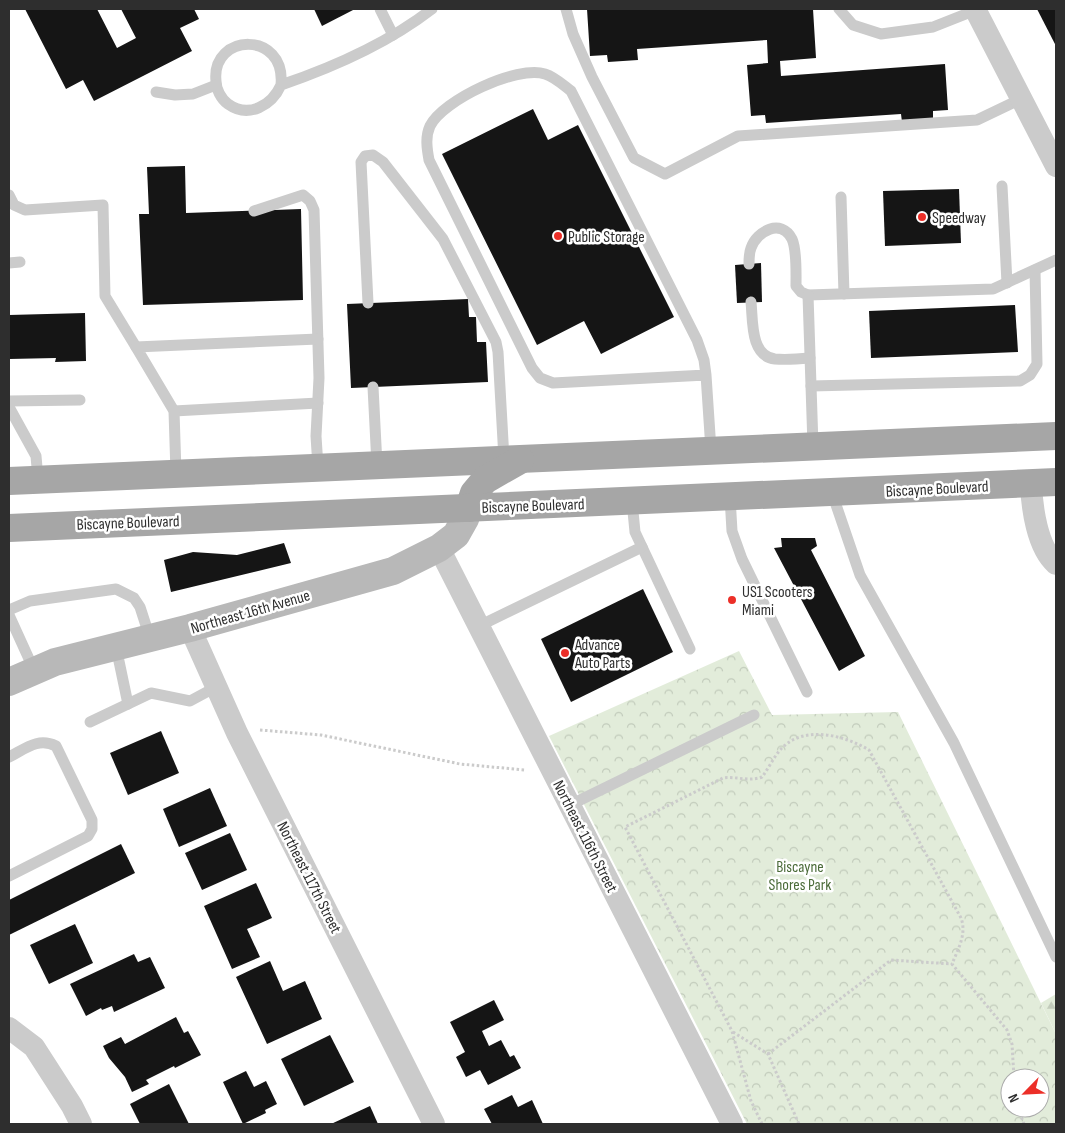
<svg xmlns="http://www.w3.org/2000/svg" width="1065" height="1133" font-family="'Sofia Sans Condensed',sans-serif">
	<defs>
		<pattern id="forest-firs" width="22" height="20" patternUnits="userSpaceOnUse" patternTransform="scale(1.25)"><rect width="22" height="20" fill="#e2ecda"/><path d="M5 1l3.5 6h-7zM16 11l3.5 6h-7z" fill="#c2cbbb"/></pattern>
		<pattern id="park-crowns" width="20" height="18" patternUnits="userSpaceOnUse" patternTransform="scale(1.25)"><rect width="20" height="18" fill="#e2ecda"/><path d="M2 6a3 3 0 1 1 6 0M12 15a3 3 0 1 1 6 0" fill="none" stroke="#c2cbbb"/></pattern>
	</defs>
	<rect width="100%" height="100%" fill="#fff"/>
	<polygon fill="url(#forest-firs)" points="1056,994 1056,1034 1041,1003"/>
	<path fill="url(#park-crowns)" fill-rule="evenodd" d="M739,651L772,715L898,712L1056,1034V1124H747L549,736ZM1010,1078H1040V1108H1010Z"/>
	<g fill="#151515">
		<polygon points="25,9 97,9 117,48 136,38 121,9 194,9 199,19 180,28 192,51 94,101 83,80 66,89"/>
		<polygon points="314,9 355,9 322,26"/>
		<polygon points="587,9 813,9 816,58 780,61 781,76 945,64 948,110 933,111 933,120 902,122 901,114 766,123 765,115 751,116 747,65 768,63 767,40 637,49 638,60 608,62 607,55 590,56"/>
		<polygon points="1037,9 1056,9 1056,46"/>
		<polygon points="533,109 548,140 578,125 674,317 601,354 584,321 537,345 442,154"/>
		<polygon points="185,166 186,213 301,209 303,300 143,305 139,214 149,214 147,167"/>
		<polygon points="959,189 961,243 885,246 883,191"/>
		<polygon points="761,263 762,302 737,303 735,265"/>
		<polygon points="468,299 469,317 476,317 477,342 486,342 488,382 351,388 347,304"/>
		<polygon points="1015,305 1018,352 871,358 869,311"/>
		<polygon points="85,313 86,361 55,362 56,358 9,359 9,315"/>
		<polygon points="781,538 815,538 817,546 811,550 865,656 839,671 774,548 782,547"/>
		<polygon points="284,543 291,563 171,592 164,560 193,552 237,555"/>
		<polygon points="643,589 673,652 571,702 541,639"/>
		<polygon points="161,731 179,773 128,795 110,753"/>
		<polygon points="210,788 227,826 179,847 163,809"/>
		<polygon points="230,833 247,870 202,890 185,853"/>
		<polygon points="121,844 135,873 9,935 9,900"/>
		<polygon points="256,883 272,918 247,929 260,957 232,969 204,906"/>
		<polygon points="75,924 93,963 49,984 30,945"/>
		<polygon points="134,954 138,962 150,957 165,988 114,1012 112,1006 102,1010 101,1008 86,1016 70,984"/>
		<polygon points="270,961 283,991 305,981 322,1019 267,1044 236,977"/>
		<polygon points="494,1000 504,1020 482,1031 489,1046 501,1040 510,1057 514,1055 521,1068 488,1085 480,1070 466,1077 456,1057 465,1052 450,1022"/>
		<polygon points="176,1017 184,1033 188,1031 201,1055 175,1068 174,1066 146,1080 149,1084 132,1092 125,1077 109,1058 103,1046 121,1037 125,1044"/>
		<polygon points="330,1035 354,1082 304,1106 281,1059"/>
		<polygon points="246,1071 254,1087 266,1081 277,1104 265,1110 266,1113 243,1124 223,1082"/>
		<polygon points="169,1084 189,1124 140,1124 130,1104"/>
		<polygon points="512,1095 518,1107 532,1100 543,1124 492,1124 484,1109"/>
		<polygon points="370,1106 378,1124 331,1124"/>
	</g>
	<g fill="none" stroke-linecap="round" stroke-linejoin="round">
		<g stroke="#cbcbcb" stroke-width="3" stroke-dasharray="2.5 2.5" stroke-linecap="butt">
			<polyline points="260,730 321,735 460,764 525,770"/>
			<polyline points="733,1032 768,1054 799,1124"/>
			<polyline points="768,1054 891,960 952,964"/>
			<polyline points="1018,1108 1024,1124"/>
			<path d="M762,1124L751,1101L732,1031L625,827L723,778C736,776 749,782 762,777C769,768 774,756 782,748C804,725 844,735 869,750L961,918C967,934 958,949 952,964L1007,1030L1012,1044L1014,1078"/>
		</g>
		<g stroke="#cbcbcb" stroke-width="11">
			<polyline points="380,9 393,35"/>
			<polyline points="566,9 573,34 592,77 634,158 665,174 738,136 977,120 1021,99"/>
			<polyline points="839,9 853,25 881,34 933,27 976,10"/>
			<path d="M281,85C286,30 211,33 216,81C216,89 221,99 228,104C249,119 272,105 281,85C334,67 388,43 432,9"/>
			<polyline points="156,92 175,95 193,94 216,85"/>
			<polyline points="1002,186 1007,283"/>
			<polyline points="9,195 14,205 25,210 103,205 105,296 136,347"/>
			<polyline points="841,197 844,294"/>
			<polyline points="254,211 303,195 310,201 314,210 319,378 316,436 318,467"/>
			<polyline points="9,263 20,262"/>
			<path d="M749,264C749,259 749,253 751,248C757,231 781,218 792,239C797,250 796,273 796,286L801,292L808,295L993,289L1056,260"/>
			<polyline points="808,295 813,446"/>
			<path d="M751,302C753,320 750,356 775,359C786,360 799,359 810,358"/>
			<polyline points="368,303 361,162 365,156 373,155 383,162 443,239 496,342 498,352 504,459"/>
			<path d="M706,375L704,360L697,340L571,91C563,85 555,77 545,74C517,65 443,100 430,126C425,137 427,149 429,160L532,368L540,378L553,383L706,375L711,450"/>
			<polyline points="811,386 1020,381 1030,375 1037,364 1035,270"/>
			<polyline points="373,387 377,465"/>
			<polyline points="9,401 80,400"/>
			<polyline points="9,407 36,456 38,479"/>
			<polyline points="174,411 318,403"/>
			<polyline points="176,473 174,411 136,347 318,339"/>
			<polyline points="832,493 860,575 954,743 1056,957"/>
			<polyline points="730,497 732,531 742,559 807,692"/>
			<polyline points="632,501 635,532 690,649"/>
			<polyline points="9,610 30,601 116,589 134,598 140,607 150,638"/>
			<polyline points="9,615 34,670"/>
			<polyline points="479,626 642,547"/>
			<polyline points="116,647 128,704"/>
			<polyline points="90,722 151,693 190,701 216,687"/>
			<path d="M9,757C25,749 38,737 56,746L92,820V829L88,836L9,876"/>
			<polyline points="570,805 754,715"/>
		</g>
		<g stroke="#cbcbcb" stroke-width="22">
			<polyline points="975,9 1056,166"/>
			<path d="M1031,484C1032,508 1037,547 1056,564"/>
			<polyline points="439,548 732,1124"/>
			<polyline points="190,628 237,733 434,1124"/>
			<polyline points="9,1028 34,1047 72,1106 81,1124"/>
		</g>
		<polyline stroke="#b8b8b8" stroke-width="28" points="9,682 55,662 190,628 393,571 439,548 456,535 465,519 469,508"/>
		<g stroke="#a6a6a6" stroke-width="28">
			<polyline points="9,481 1056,436"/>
			<polyline points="469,508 474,493 485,480 520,460"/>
			<polyline points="9,528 1056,482"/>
		</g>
	</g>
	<g fill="#ec2f28" stroke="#fff" stroke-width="2">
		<circle cx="922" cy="217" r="5"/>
		<circle cx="558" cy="236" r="5"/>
		<circle cx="732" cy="600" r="5"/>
		<circle cx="565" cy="653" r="5"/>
	</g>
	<g text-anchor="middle" stroke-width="5" stroke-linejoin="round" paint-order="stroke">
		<g font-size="16" fill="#2e2e2e" stroke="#fff" text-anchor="start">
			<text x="932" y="223">Speedway</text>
			<text x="568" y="242">Public Storage</text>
			<text x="742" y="597">US1 Scooters<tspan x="742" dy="18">Miami</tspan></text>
			<text x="575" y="650">Advance<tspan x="575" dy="18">Auto Parts</tspan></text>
		</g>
		<g font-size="16" fill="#2e2e2e" stroke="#fff">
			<text transform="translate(937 488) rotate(-3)" y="6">Biscayne Boulevard</text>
			<text transform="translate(533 505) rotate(-2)" y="6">Biscayne Boulevard</text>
			<text transform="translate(128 522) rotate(-2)" y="6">Biscayne Boulevard</text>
			<text transform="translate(250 611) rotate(-16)" y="6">Northeast 16th Avenue</text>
			<text transform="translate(586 836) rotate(63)" y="6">Northeast 116th Street</text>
			<text transform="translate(310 877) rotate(63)" y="6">Northeast 117th Street</text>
		</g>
		<g font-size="16" fill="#4b6b39" stroke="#fff">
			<text x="800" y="872">Biscayne<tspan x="800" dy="18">Shores Park</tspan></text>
		</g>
	</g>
	<rect width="1065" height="1133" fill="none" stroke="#2e2e2e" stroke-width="20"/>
	<g transform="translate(1025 1093) rotate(246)"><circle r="24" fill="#ffffff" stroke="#ababab"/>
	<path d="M0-4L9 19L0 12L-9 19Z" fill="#ec2f28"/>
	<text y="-8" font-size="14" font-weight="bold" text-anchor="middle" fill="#2e2e2e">N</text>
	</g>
</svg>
